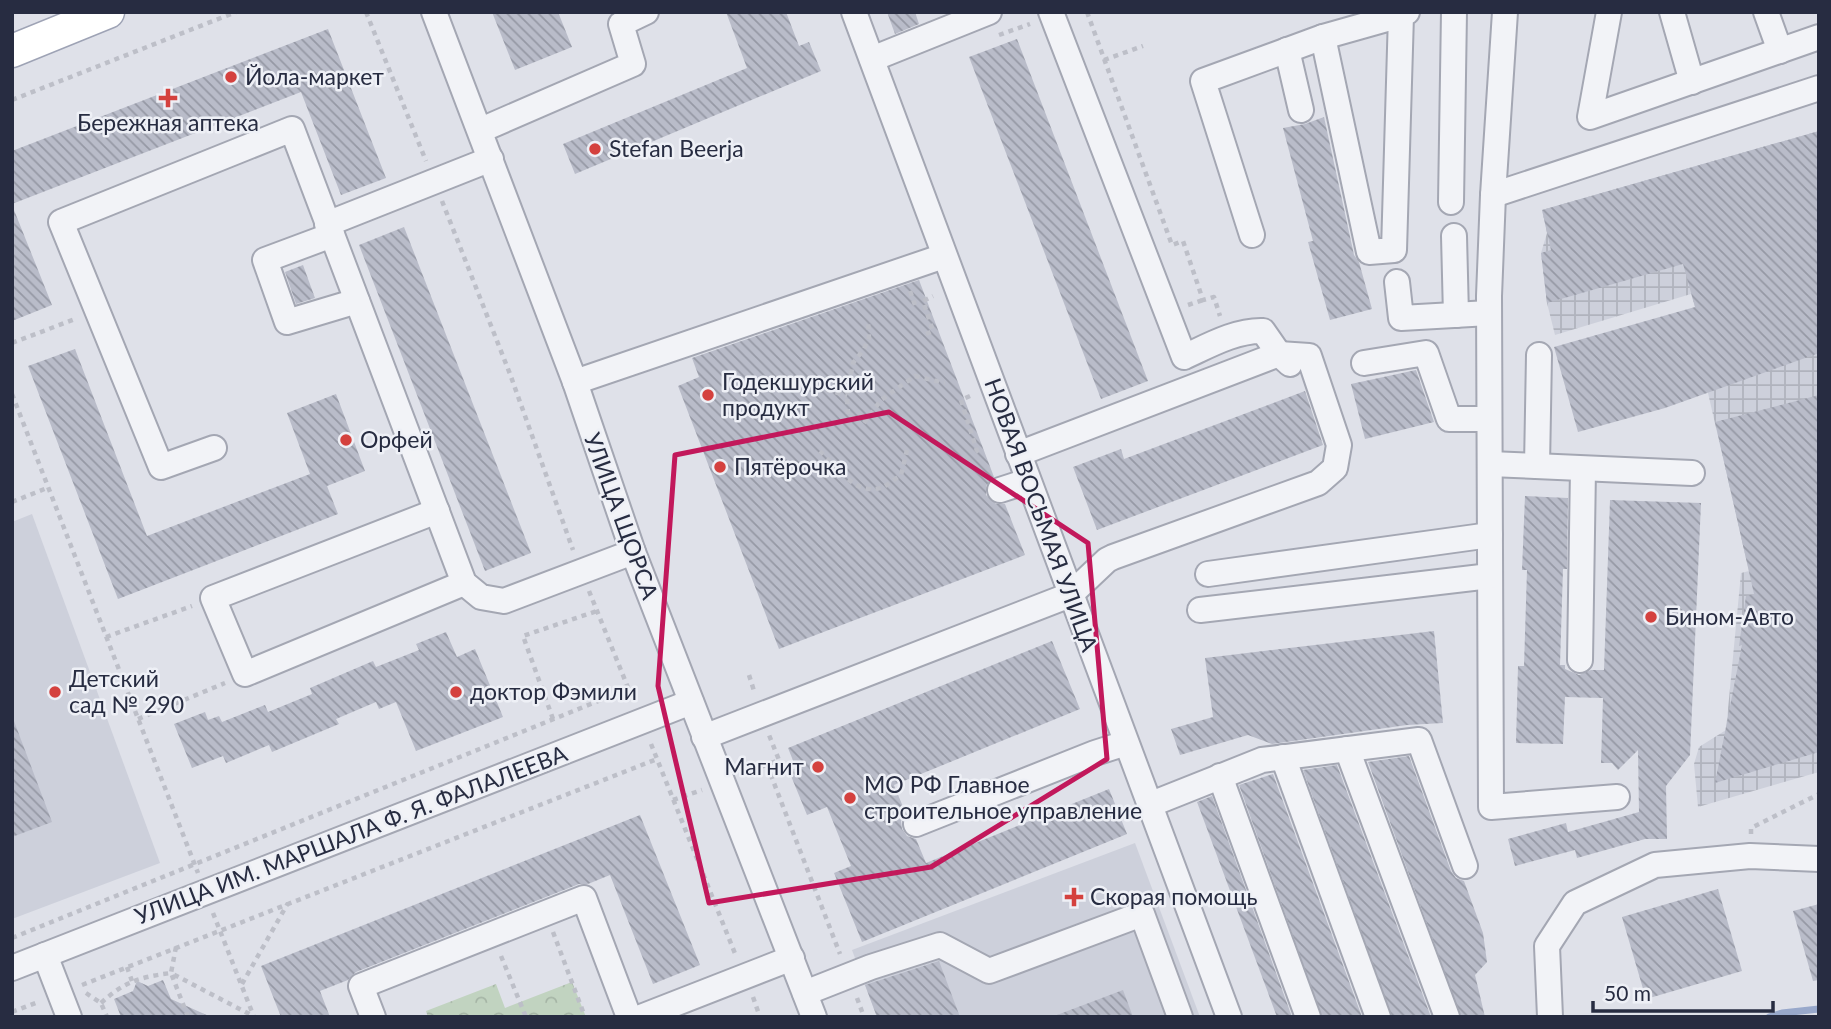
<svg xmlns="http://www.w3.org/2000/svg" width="1831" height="1029" font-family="Lato,sans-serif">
	<defs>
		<pattern id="industrial-grid" width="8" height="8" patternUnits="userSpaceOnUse" patternTransform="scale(1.75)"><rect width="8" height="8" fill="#cdd0db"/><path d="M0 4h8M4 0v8" fill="none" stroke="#b0b3bd"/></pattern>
		<pattern id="park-crowns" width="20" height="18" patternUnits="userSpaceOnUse" patternTransform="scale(1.75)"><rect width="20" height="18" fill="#c1d3c0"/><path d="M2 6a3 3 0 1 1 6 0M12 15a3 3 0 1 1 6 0" fill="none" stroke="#a6b5a6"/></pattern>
		<pattern id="building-back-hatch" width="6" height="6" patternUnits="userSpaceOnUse" patternTransform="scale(1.75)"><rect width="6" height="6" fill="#b9bcc9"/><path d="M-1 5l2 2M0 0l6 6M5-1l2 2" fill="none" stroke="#9699a5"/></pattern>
	</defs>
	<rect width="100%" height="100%" fill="#dfe1e9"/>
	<g fill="#cdd0db">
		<polygon points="32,514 160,863 12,919 12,522"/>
		<polygon points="1135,843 1200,1017 877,1017 852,950"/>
	</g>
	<polygon fill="url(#industrial-grid)" points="1819,131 1819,772 1698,807 1694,764 1699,747 1726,730 1741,573 1749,571 1702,367 1703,332 1691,294 1555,335 1547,303 1541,253 1547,233 1542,210"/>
	<polygon fill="url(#park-crowns)" points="572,982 586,1017 428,1017 426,1011 496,984 505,1008"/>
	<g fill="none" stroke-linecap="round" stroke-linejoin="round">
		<polyline stroke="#98a8cb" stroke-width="7" points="1769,1017 1782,1013 1819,1009"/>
	</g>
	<g fill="url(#building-back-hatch)">
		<polygon points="492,12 558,12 572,47 515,70"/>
		<polygon points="726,12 786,12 799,46 809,42 821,71 575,174 563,144 747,68"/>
		<polygon points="887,12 915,12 919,24 895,34"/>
		<polygon points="328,29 386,178 341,195 301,92 12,204 12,151"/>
		<polygon points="1017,39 1148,381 1101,399 969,57"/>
		<polygon points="1324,117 1354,255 1359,262 1372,309 1330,320 1308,242 1313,241 1283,128 1305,124"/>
		<polygon points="1819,131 1819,353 1665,408 1578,432 1554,347 1695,307 1683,264 1547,303 1541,253 1551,250 1542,210"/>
		<polygon points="12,205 52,305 12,321"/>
		<polygon points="404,227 531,553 485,571 359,245"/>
		<polygon points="303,265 315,298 296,304 285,272"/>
		<polygon points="919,280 994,477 986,486 986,495 996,504 1005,504 1025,555 779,649 678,386 699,377 692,358"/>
		<polygon points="75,349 147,536 310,474 287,413 336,394 365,471 327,486 338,514 118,599 28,366"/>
		<polygon points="1416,370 1434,422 1365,439 1351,384"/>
		<polygon points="1305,391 1323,445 1097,530 1073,467 1121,449 1124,459"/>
		<polygon points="1819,395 1819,752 1715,783 1742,645 1739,646 1746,596 1754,594 1715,422"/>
		<polygon points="1525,496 1568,498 1567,569 1563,569 1560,665 1565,665 1565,669 1579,675 1591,670 1604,670 1610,500 1701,503 1690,755 1666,786 1667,839 1645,839 1577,858 1575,850 1515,866 1508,839 1566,823 1568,832 1639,812 1638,750 1618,770 1612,763 1601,763 1603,698 1565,697 1563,744 1516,743 1518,666 1524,666 1527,570 1522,570"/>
		<polygon points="1434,631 1443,723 1407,725 1272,744 1248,735 1180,755 1171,729 1213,717 1205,658"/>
		<polygon points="446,632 457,657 475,649 503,717 416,751 396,702 379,709 376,702 336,719 339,724 272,752 269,745 226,763 223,756 192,768 174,724 205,712 208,720 219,716 222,722 265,705 268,712 312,694 310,688 373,661 376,667 419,650 416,644"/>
		<polygon points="1052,641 1080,709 894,785 906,814 901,821 902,829 907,836 916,839 926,863 1109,789 1127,834 862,942 834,873 851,866 827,807 807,815 789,771 796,768 788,748"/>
		<polygon points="14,721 52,822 12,837 12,722"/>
		<polygon points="1409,756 1451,871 1456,878 1464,881 1483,933 1487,962 1475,975 1485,1017 1461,1017 1368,762"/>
		<polygon points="1337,765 1431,1017 1392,1017 1303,770"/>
		<polygon points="1273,774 1362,1017 1322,1017 1239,785"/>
		<polygon points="1212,796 1292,1017 1277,1017 1197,802"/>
		<polygon points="640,815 700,965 653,984 610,875 588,884 579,884 356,972 348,980 320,991 330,1017 281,1017 261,966"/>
		<polygon points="1718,889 1742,971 1646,999 1622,917"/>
		<polygon points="1819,904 1819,980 1813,981 1793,911"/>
		<polygon points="939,961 960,1017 877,1017 865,985"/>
		<polygon points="163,980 171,999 211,1017 121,1017 114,999 133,991 137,981 148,986"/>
		<polygon points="1123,990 1133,1017 1057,1017 1057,1015"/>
	</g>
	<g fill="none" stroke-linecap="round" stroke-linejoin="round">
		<g stroke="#a4a7b3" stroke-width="28">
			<g id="minor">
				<polyline points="434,12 575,382 633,552 814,1017"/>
				<polyline points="854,12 1229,1017"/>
				<path d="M1051,12L1184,357C1208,346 1236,330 1263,331L1279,354L1290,364"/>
				<polyline points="1505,12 1493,195 1489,296 1491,807 1617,797"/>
				<polyline points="1609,12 1590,117 1819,37"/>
				<polyline points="1672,12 1692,82"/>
				<polyline points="1766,12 1780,51"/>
				<polyline points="1401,15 1323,37 1369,252 1394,250 1401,15 1407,12"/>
				<polyline points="1287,50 1301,110"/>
				<polyline points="872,59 989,12"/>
				<polyline points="481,130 633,64 621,24 646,12"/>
				<polyline points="1493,195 1819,88"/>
				<polyline points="1451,202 1454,12"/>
				<polyline points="327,224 491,159"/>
				<polyline points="332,235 265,260 287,322 357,301"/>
				<polyline points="1252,235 1203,81 1323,37"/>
				<polyline points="1454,236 1456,315"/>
				<polyline points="1397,282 1401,318 1489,313"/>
				<polyline points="1364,363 1426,353 1449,419 1489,419"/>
				<polyline points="575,382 944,256"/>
				<polyline points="214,448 161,467 61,222 292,129 464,583 481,597 504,601 633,552"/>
				<polyline points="1490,464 1692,473"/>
				<polyline points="1537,466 1539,355"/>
				<polyline points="1000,490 1028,481"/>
				<polyline points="437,511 213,598 245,674 464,583"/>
				<polyline points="1208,574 1490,535"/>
				<polyline points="1200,610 1490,576"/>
				<polyline points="1580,660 1583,469"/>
				<polyline points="704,737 1070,595 1107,560 1113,557 1318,483 1335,468 1339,445 1309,356 1279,354 1018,454"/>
				<polyline points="1347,749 1447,1017"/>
				<polyline points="1283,757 1378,1017"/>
				<polyline points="1220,776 1308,1017"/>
				<polyline points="1149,805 1262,760 1419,740 1465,866"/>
				<polyline points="916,824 1095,753 1126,743"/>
				<polyline points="45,955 69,1017"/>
				<polyline points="12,968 691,702"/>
				<polyline points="805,993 871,967 940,945 989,971 1142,914 1180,1017"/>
				<polyline points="373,1017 361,986 584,898 629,1017"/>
				<polyline points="641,1017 792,958"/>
				<polyline points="1550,1017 1547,946 1575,903 1655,865 1750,856 1819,859"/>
			</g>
		</g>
		<g stroke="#9ea3b5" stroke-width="35">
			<polyline id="major" points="12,51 108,12"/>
		</g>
		<g stroke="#bdbfc8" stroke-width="4.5" stroke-dasharray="5 5" stroke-linecap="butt">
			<polyline points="366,12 426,161"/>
			<polyline points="1087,12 1172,245 1183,241 1203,300 1214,297 1220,316"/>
			<polyline points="999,35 1030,24"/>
			<polyline points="1104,60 1143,46"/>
			<polyline points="12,100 236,12"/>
			<polyline points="442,201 510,374 573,550"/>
			<polyline points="910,291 915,305"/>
			<polyline points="1188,305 1203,300"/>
			<polyline points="926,334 933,331 923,301 933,296"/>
			<polyline points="12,343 75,319"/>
			<polyline points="806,388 832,391 847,396"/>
			<polyline points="12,394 198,873"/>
			<polyline points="970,396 961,400 977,451 971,454"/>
			<polyline points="848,414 847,396 853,363 864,349 869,338 868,321"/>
			<polyline points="864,423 881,400 915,376 945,383"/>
			<path d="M820,451C835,467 858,498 883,487C889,484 895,479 901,475L907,450"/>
			<polyline points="12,502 47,488"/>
			<polyline points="589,591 633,700"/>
			<polyline points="106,637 192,606"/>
			<polyline points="749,675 755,694"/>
			<polyline points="138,719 225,683"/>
			<polyline points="553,719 523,636 597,611"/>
			<polyline points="651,744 736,956"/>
			<polyline points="767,765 840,954"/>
			<polyline points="743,774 779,760 769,735"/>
			<polyline points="673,800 702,790"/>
			<polyline points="1751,834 1751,828 1819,794"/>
			<polyline points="213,913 254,1017"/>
			<polyline points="553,932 585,1017"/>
			<polyline points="12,938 628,689"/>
			<polyline points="176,947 171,973 253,1016"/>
			<polyline points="501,956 526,1017"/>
			<polyline points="127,967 132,981"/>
			<polyline points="242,984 288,903"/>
			<polyline points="82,985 657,759"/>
			<polyline points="86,993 101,1003 107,1017"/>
			<polyline points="753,997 760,1017"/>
			<polyline points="857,998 864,1017"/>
			<path d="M101,1003C125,981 141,977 171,973L188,1017"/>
			<polyline points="12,1012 38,1002"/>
		</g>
		<use href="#minor" stroke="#f2f3f7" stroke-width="24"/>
		<use href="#major" stroke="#fff" stroke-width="32"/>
	</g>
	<path fill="none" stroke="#c2185b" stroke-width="5" stroke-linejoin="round" d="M889,412L1088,543L1107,759L931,867L709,903L658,686L675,455Z"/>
	<g fill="#d4413e" stroke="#eef0f6" stroke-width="2.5">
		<circle cx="231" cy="77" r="7"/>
		<path d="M164.5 87.5h7v7h7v7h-7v7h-7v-7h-7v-7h7z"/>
		<circle cx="595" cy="149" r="7"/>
		<circle cx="708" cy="395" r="7"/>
		<circle cx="346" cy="440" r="7"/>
		<circle cx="720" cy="467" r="7"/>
		<circle cx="1651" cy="617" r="7"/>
		<circle cx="55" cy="692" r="7"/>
		<circle cx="456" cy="692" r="7"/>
		<circle cx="818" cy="767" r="7"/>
		<circle cx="850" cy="798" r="7"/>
		<path d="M1070.5 886.5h7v7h7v7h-7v7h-7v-7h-7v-7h7z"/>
	</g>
	<g text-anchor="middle" stroke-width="5" stroke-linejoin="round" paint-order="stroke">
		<g font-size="23" fill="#272c41" stroke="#eef0f6" text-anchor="start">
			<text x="245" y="85">Йола-маркет</text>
			<text x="168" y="131" text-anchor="middle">Бережная аптека</text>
			<text x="609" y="157">Stefan Beerja</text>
			<text x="722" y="390">Годекшурский<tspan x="722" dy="26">продукт</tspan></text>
			<text x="360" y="448">Орфей</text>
			<text x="734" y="475">Пятёрочка</text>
			<text x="1665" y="625">Бином-Авто</text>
			<text x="69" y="687">Детский<tspan x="69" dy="26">сад № 290</tspan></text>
			<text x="470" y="700">доктор Фэмили</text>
			<text x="804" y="775" text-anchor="end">Магнит</text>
			<text x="864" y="793">МО РФ Главное<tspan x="864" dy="26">строительное управление</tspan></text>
			<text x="1090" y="905">Скорая помощь</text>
		</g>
		<g font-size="23" fill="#272c41" stroke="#eef0f6">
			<text transform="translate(1041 515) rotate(70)" y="8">НОВАЯ ВОСЬМАЯ УЛИЦА</text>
			<text transform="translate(621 516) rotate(70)" y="8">УЛИЦА ЩОРСА</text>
			<text transform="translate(351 835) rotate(-21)" y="8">УЛИЦА ИМ. МАРШАЛА Ф. Я. ФАЛАЛЕЕВА</text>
		</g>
	</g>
	<rect width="1831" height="1029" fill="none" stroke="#272c41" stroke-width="28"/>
	<path d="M1593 1001v10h180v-10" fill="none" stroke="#272c41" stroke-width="3.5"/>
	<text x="1604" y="1001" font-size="21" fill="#272c41" stroke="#eef0f6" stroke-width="5" paint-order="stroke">50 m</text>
</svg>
